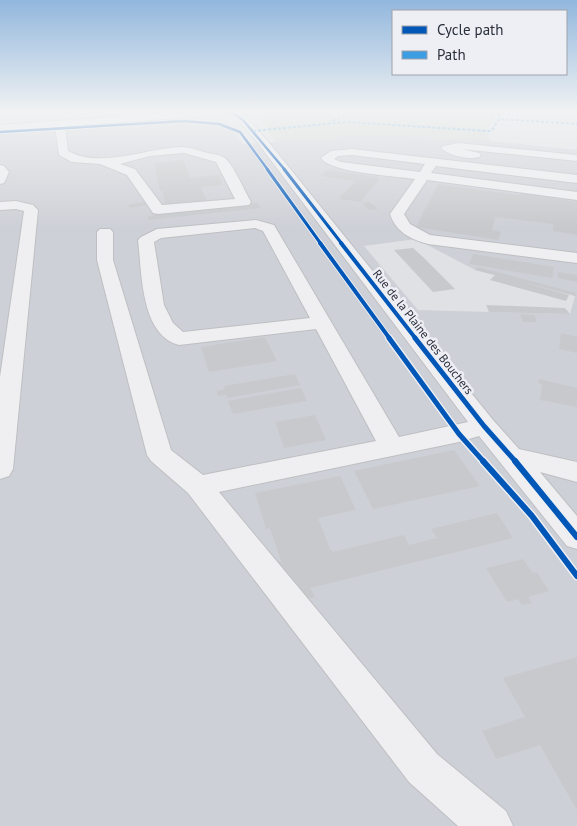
<svg xmlns="http://www.w3.org/2000/svg" width="577" height="826" font-family="'PT Sans',sans-serif">
	<rect width="100%" height="100%" fill="#e0e1e4"/>
	<path fill="#ced0d7" fill-rule="evenodd" d="M192,121L211,124L234,130L243,144L374,134L490,141L577,150V826H0V134ZM416,239L475,270L575,296L570,314L418,310L364,246Z"/>
	<path fill="#d0d7d0" d="M249,112H496L493,120L486,130L490,141L374,134L276,142L267,131H271C265,123 258,117 249,112Z"/>
	<g fill="#c8c9cc">
		<polygon points="183,160 190,178 218,175 223,185 201,187 208,203 166,207 162,191 160,191 154,163"/>
		<polygon points="328,170 377,177 380,179 360,202 339,199 355,181 320,176"/>
		<polygon points="438,184 519,195 523,193 577,202 577,235 553,231 553,224 495,217 492,230 501,232 498,240 416,227"/>
		<polygon points="144,202 147,205 130,208 127,205"/>
		<polygon points="370,202 378,209 369,210 362,203"/>
		<polygon points="257,203 261,208 148,220 148,216 155,215 154,213"/>
		<polygon points="413,248 423,257 455,289 433,292 394,250"/>
		<polygon points="473,254 554,267 552,278 469,264"/>
		<polygon points="478,267 576,293 576,296 512,279 569,295 566,301 490,280 495,275 475,270"/>
		<polygon points="558,272 577,275 577,282 558,278"/>
		<polygon points="486,305 565,308 570,314 489,312"/>
		<polygon points="520,314 534,315 537,322 523,322"/>
		<polygon points="561,333 577,337 577,353 559,349"/>
		<polygon points="265,337 277,361 209,372 201,347"/>
		<polygon points="295,374 300,385 227,398 227,395 218,396 217,391 225,389 224,386"/>
		<polygon points="539,379 577,388 577,407 540,400 542,384 538,383"/>
		<polygon points="301,388 307,401 233,414 228,401"/>
		<polygon points="315,415 326,440 284,448 275,422"/>
		<polygon points="454,450 480,486 373,509 354,471"/>
		<polygon points="340,476 356,510 318,518 330,549 333,552 404,535 409,545 437,538 431,529 497,513 513,538 310,588 315,597 302,600 276,562 281,561 270,528 266,529 255,493"/>
		<polygon points="523,559 533,573 537,572 549,591 528,597 532,603 522,605 518,599 507,602 486,568"/>
		<polygon points="577,657 577,810 540,745 496,759 482,731 525,717 503,678"/>
	</g>
	<g fill="none" stroke-linecap="round" stroke-linejoin="round">
		<g stroke="#bebfc2" stroke-width="2">
			<g id="minor">
				<path d="M177,112H225L221,115L65,126L68,151C101,169 146,148 182,147C190,147 200,151 208,153C213,154 222,155 226,159C235,168 244,190 251,202L249,205L158,214L153,213L127,175L100,164L72,162L59,155L55,127L0,131V125ZM184,153L216,162L235,199L162,205L135,169L120,164L150,156Z"/>
				<path d="M227,112C246,112 253,125 266,139L493,420L519,449L577,462V482L540,472L577,516V549L567,546L479,436L459,442L219,492L437,754L506,811L513,826H458L409,782L188,493L151,461L147,455L97,260V232L100,229H110L113,232V260L171,450L203,475L376,441L316,329L179,345C140,335 142,272 138,240L141,237L157,229L256,220L274,225L399,437L468,422L258,143L240,122ZM255,228L263,231L310,318L183,332L173,323L164,305L154,242L161,238Z"/>
				<path d="M459,143L577,155V161L461,149L479,153L481,155L479,157C468,160 450,156 441,148L443,146Z"/>
				<path d="M352,149L577,175V183L436,166L431,173L577,192V200L427,180L404,214L410,224L430,235L577,253V263L428,244C410,239 396,232 390,214L415,179C396,176 331,173 321,158L331,151ZM352,155L425,164L420,172L341,162L334,159L338,156Z"/>
				<polygon points="0,165 4,166 9,172 4,183 0,184"/>
				<polygon points="16,201 33,205 38,210 13,469 9,476 0,479 0,377 24,211 16,209 0,210 0,202"/>
			</g>
		</g>
		<use href="#minor" fill="#efeff1" fill-rule="evenodd"/>
		<g stroke="#3d9de2" stroke-width="2" stroke-dasharray="3 2" stroke-linecap="butt">
			<polyline points="471,112 500,114 499,119"/>
			<polyline points="333,121 351,112"/>
			<polyline points="253,131 347,122 489,131 492,130 499,119 577,124"/>
		</g>
		<g stroke="#edeff4" stroke-width="4">
			<g id="cycleway-far4">
				<polyline points="231,112 243,120 285,170"/>
				<polyline points="0,132 184,121 219,124 240,132 268,170"/>
			</g>
		</g>
		<g stroke="#edeff4" stroke-width="5">
			<g id="cycleway-far3">
				<polyline points="267,169 321,244"/>
				<polyline points="284,169 342,244"/>
			</g>
		</g>
		<g stroke="#edeff4" stroke-width="6">
			<g id="cycleway-far2">
				<polyline points="320,243 390,339"/>
				<polyline points="341,243 416,339"/>
			</g>
		</g>
		<g stroke="#edeff4" stroke-width="8">
			<g id="cycleway-far1">
				<polyline points="389,338 459,434 484,462"/>
				<polyline points="415,338 484,426 516,462"/>
			</g>
		</g>
		<g stroke="#edeff4" stroke-width="9">
			<g id="cycleway">
				<polyline points="483,461 532,516 577,576"/>
				<polyline points="515,461 577,537"/>
			</g>
		</g>
		<use href="#cycleway-far4" stroke="#0057b8" stroke-width="2.5"/>
		<use href="#cycleway-far3" stroke="#0057b8" stroke-width="3"/>
		<use href="#cycleway-far2" stroke="#0057b8" stroke-width="4"/>
		<use href="#cycleway-far1" stroke="#0057b8" stroke-width="5"/>
		<use href="#cycleway" stroke="#0057b8" stroke-width="6"/>
	</g>
	<linearGradient id="sky" x2="0" y2="1"><stop stop-color="#92b7dd"/><stop offset="0.49" stop-color="#f1f2f3"/><stop offset="1" stop-color="#f1f2f3" stop-opacity="0"/></linearGradient>
	<rect width="577" height="228" fill="url(#sky)"/>
	<g text-anchor="middle" stroke-width="5" stroke-linejoin="round" paint-order="stroke">
		<g font-size="12" fill="#292e3b" stroke="#edeff4">
			<text transform="translate(423 332) rotate(52)" y="4">Rue de la Plaine des Bouchers</text>
		</g>
	</g>
	<rect x="392" y="10" width="175" height="65" fill="#edeff4" stroke="#9fa2aa"/>
	<rect x="402" y="26" width="25" height="8" fill="#0057b8" stroke="#9fa2aa"/>
	<text x="437" y="35" font-size="15" fill="#292e3b">Cycle path</text>
	<rect x="402" y="51" width="25" height="8" fill="#3d9de2" stroke="#9fa2aa"/>
	<text x="437" y="60" font-size="15" fill="#292e3b">Path</text>
</svg>
